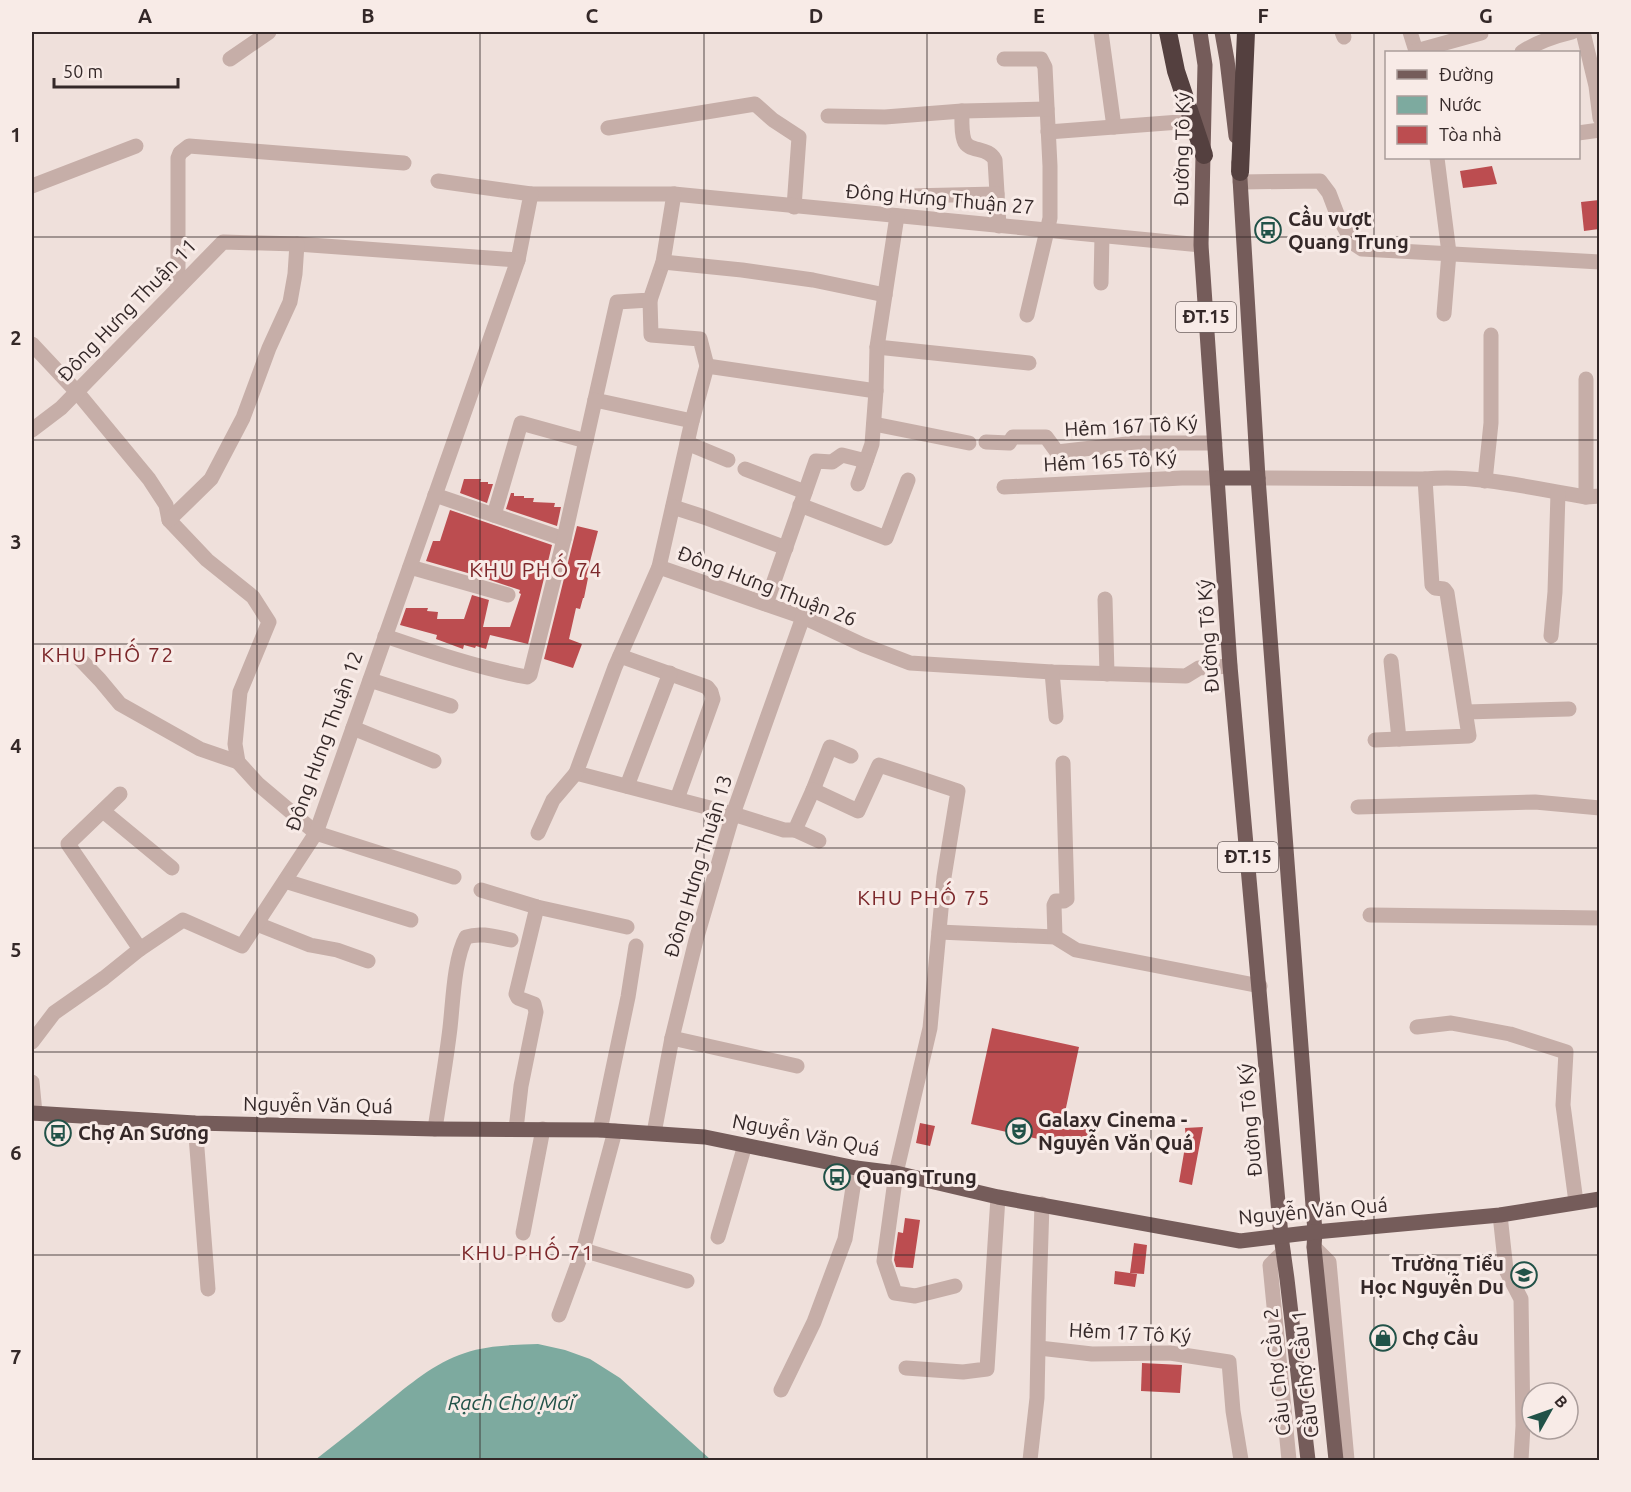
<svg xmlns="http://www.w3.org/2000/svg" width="1631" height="1492" font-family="Ubuntu,sans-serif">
	<rect width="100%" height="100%" fill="#efe0db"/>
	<path fill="#7daa9f" d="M538,1344L565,1350L590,1359L620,1378L711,1460H315C338,1442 361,1424 384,1405C409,1385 434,1363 465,1353C488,1345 514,1345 538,1344Z"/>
	<g fill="#bc4d50">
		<polygon points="1492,166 1497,184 1463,188 1460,171"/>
		<polygon points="1599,200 1599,229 1584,231 1581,202"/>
		<polygon points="464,479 481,479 480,482 488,482 488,484 493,484 487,503 460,493"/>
		<polygon points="511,493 514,493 514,496 524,496 524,498 534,498 533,502 555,503 554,507 561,507 557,526 506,509"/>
		<polygon points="450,510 552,545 528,644 490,635 486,649 476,646 475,648 464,645 463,649 436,639 437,635 400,625 406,608 428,608 427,611 438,612 437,619 464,619 472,595 489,600 483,627 510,627 521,594 519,593 520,590 478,576 426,561 433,541 440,541"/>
		<polygon points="577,526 598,531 586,577 588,578 584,598 583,598 580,609 576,608 569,639 582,644 573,668 544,659"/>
		<polygon points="992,1028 1079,1047 1064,1117 1094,1125 1087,1150 971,1124"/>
		<polygon points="920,1123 935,1126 930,1146 916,1143"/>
		<polygon points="1203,1127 1192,1185 1179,1182 1186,1141 1185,1128"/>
		<polygon points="905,1218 920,1220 913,1268 896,1267 894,1260 898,1232 903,1233"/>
		<polygon points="1134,1243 1147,1245 1144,1274 1130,1273"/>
		<polygon points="1115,1271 1137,1274 1135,1287 1114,1284"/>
		<polygon points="1142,1363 1182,1365 1180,1393 1141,1391"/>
	</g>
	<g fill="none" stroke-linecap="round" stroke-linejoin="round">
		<g stroke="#c6aea8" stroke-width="15">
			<polyline points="1101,32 1114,127"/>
			<polyline points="1342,32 1344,37"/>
			<polyline points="1410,32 1416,51"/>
			<polyline points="1583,32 1596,86 1600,118"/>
			<polyline points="1416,52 1416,51 1481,33 1481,32"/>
			<path d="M1522,52C1537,42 1555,36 1572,32"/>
			<polyline points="230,59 269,32"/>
			<polyline points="1004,59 1041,59 1045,67 1050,166 1050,218 1027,315"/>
			<polyline points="962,111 1047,109"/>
			<path d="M828,116L885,117L962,111C962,120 961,131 964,140C968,153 988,146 995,160L999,226"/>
			<polyline points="608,128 755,104 773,120 799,137 794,207"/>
			<polyline points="1048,132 1193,121"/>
			<polyline points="1578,133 1600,130"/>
			<polyline points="1437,158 1449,253 1444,314"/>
			<polyline points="1240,182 1320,181 1329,193 1337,214 1353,243 1362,249 1600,262"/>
			<polyline points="32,186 136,146"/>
			<polyline points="531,194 674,194 1201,245"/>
			<polyline points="674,194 663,262 650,300 617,302 595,400 692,421"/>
			<polyline points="908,196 997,194"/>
			<polyline points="663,262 742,270 813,280 885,295"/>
			<polyline points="1101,283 1102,236"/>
			<polyline points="178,288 178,158 180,153 189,146 404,163"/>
			<polyline points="650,300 651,335 700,339 707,366"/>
			<polyline points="32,344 77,392 149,479 166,505 169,520 207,560 253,597 269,622 240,692 235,744 238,762 258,784 316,833 454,877"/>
			<polyline points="877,347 1029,363"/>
			<polyline points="876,391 707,366 692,421 659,567 803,617 863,645 910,663 1052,672 1186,676 1199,668 1230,666"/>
			<polyline points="874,424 969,443"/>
			<polyline points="32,430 61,408 223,242 297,244 518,260 531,194 438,181"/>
			<polyline points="986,442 1009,443 1013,437 1046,437 1057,452 1136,443 1215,443"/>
			<polyline points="687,443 728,460"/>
			<polyline points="745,469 805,492"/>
			<path d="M1258,478L1425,479C1477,474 1535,489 1586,497L1600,496"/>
			<polyline points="1485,481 1491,423 1491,335"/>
			<polyline points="858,484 872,444 876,391 877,347 897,216"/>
			<polyline points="1004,487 1182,478 1218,478"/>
			<polyline points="435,495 564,539"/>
			<polyline points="1586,497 1586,379"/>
			<polyline points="800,505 886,538 908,480"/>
			<polyline points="673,507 704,517 786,548"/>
			<polyline points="494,515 521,423 586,441"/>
			<polyline points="169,520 211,479 243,418 269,348 290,302 295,274 297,244"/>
			<polyline points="410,567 508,595"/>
			<polyline points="659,567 615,667 576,773 733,814 784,830 795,830 813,790 830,747 851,756"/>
			<polyline points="1105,599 1107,674"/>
			<polyline points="766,604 816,461 832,462 842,455 866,461"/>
			<path d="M385,636C432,652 479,668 527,677L530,675L564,539L595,400"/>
			<polyline points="1551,636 1555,592 1558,493"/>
			<polyline points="620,656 707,687 711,692 713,699 677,799"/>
			<polyline points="79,658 100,680 120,704 200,749 238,762"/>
			<polyline points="1391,661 1399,739"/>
			<polyline points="1052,672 1056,717"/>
			<polyline points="370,680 451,706"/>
			<polyline points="1466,712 1569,709"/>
			<polyline points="353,728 434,761"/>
			<polyline points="1375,740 1469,736 1447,593 1444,589 1435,588 1432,585 1425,479"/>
			<polyline points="627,786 670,673"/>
			<polyline points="813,790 858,811 879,765 958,791 944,877 930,1028 896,1173 884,1261 895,1293 915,1296 955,1286"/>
			<polyline points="120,794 68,844 140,949"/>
			<polyline points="1358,807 1535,802 1600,808"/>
			<polyline points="103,811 172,868"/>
			<polyline points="795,830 819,841"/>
			<polyline points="538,833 553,800 576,773"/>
			<polyline points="285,881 411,920"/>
			<polyline points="481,890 537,907 627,927"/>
			<polyline points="1370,915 1600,918"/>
			<polyline points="257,924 310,945 337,950 368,961"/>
			<polyline points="939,932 1055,937 1076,950 1260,986"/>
			<polyline points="1055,937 1054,905 1056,901 1064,901 1067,899 1063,763"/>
			<polyline points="1417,1027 1451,1023 1510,1034 1566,1052 1563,1105 1576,1202"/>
			<polyline points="672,1038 797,1066"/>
			<polyline points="32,1042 54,1013 104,978 140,949 183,920 242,946 316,833 518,260"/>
			<polyline points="32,1082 35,1113"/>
			<polyline points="195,1123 208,1289"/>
			<path d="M435,1129C440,1095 446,1062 450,1028C453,1002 454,959 466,937C481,932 496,937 511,940"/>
			<polyline points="516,1129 521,1086 536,1012 534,1004 518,998 516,994 537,907"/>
			<polyline points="600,1130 628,997 636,946"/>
			<polyline points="654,1133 672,1038 696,940 733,814 803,617"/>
			<polyline points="1500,1215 1506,1270 1521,1299 1523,1426 1521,1460"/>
			<polyline points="523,1233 543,1129"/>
			<polyline points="718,1237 745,1145"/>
			<polyline points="1314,1247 1329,1262 1347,1460"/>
			<polyline points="583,1250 687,1281"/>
			<polyline points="1283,1252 1270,1265 1289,1460"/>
			<polyline points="559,1315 583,1250 615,1131"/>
			<polyline points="1039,1348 1092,1354 1170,1353 1229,1362 1233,1411 1241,1460"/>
			<polyline points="906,1368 963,1372 987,1369 998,1197"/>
			<polyline points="781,1390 814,1322 845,1239 856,1168"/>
			<polyline points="1030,1460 1037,1398 1039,1298 1042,1204"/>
		</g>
		<g stroke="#755c5a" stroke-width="15">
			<polyline points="1200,32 1205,65 1201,245 1230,666 1281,1236 1287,1279 1308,1460"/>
			<polyline points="1222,32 1227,60 1236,136"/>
			<polyline points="1239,162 1258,478 1315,1232 1314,1247 1336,1460"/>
			<polyline points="1218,478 1258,478"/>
			<polyline points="32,1113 195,1123 435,1129 600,1130 705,1137 856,1168 896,1173 998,1197 1240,1241 1315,1232 1500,1215 1600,1199"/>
		</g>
		<g stroke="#54403f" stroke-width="18">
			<polyline points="1168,32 1176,71 1204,155"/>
			<polyline points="1240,172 1246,32"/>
		</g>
	</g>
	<path fill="none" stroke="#342828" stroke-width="1.5" stroke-opacity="0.55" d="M257,32V1460M480,32V1460M704,32V1460M927,32V1460M1151,32V1460M1374,32V1460M32,237H1600M32,440H1600M32,644H1600M32,848H1600M32,1052H1600M32,1255H1600"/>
	<defs>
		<g id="bus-ring" transform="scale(1.35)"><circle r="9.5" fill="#f8ebe7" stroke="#215248" stroke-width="1.5"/><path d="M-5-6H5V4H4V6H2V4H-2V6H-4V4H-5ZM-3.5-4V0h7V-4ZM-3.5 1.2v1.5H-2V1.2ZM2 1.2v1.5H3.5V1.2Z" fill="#215248"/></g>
		<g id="theatre-ring" transform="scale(1.35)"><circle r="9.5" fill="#f8ebe7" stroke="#215248" stroke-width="1.5"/><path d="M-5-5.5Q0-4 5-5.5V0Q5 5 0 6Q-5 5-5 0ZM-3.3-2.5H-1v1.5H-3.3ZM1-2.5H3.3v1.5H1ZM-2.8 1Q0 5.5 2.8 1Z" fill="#215248"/></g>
		<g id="school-ring" transform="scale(1.35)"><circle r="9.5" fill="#f8ebe7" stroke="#215248" stroke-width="1.5"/><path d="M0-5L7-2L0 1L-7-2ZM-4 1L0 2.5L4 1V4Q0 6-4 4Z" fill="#215248"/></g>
		<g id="shop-ring" transform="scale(1.35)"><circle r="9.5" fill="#f8ebe7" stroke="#215248" stroke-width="1.5"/><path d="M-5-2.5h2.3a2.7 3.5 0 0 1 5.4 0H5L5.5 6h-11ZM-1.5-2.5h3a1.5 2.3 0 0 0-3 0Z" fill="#215248"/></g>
	</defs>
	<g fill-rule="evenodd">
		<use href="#bus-ring" x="1268" y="230"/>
		<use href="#theatre-ring" x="1019" y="1131"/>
		<use href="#bus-ring" x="58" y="1133"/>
		<use href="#bus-ring" x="837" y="1177"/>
		<use href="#school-ring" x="1524" y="1275"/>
		<use href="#shop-ring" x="1383" y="1338"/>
	</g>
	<g text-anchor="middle" stroke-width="6" stroke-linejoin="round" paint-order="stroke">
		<g fill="#f8ebe7" stroke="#6f6261" stroke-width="1.5">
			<rect x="1176" y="302" width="60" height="30" rx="4.5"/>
			<rect x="1218" y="842" width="60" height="30" rx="4.5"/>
		</g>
		<g font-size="18" font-weight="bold" fill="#342828">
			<text x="1206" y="323">ĐT.15</text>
			<text x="1248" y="863">ĐT.15</text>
		</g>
		<g font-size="20" fill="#342828" stroke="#f8ebe7">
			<text transform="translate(1182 149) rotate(-89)" y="7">Đường Tô Ký</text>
			<text transform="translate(940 199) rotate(5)" y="7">Đông Hưng Thuận 27</text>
			<text transform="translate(127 310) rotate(-46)" y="7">Đông Hưng Thuận 11</text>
			<text transform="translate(1131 426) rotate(-3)" y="7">Hẻm 167 Tô Ký</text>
			<text transform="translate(1110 461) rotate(-3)" y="7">Hẻm 165 Tô Ký</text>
			<text transform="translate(767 586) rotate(21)" y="7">Đông Hưng Thuận 26</text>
			<text transform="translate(1208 636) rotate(-94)" y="7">Đường Tô Ký</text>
			<text transform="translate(324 741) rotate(-70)" y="7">Đông Hưng Thuận 12</text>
			<text transform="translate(698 866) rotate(-73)" y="7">Đông Hưng Thuận 13</text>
			<text transform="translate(318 1105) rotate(1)" y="7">Nguyễn Văn Quá</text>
			<text transform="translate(1250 1120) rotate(-95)" y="7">Đường Tô Ký</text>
			<text transform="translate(806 1135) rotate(11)" y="7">Nguyễn Văn Quá</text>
			<text transform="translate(1313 1211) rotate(-5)" y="7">Nguyễn Văn Quá</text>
			<text transform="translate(1130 1333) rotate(3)" y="7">Hẻm 17 Tô Ký</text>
			<text transform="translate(1277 1372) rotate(-96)" y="7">Cầu Chợ Cầu 2</text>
			<text transform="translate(1305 1374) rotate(-96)" y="7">Cầu Chợ Cầu 1</text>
		</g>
		<g font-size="20" font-weight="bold" fill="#342828" stroke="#f8ebe7" text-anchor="start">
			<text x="1288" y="226">Cầu vượt<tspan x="1288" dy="23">Quang Trung</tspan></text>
			<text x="1038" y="1127">Galaxy Cinema -<tspan x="1038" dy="23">Nguyễn Văn Quá</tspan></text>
			<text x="78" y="1140">Chợ An Sương</text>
			<text x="856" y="1184">Quang Trung</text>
			<text x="1504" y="1271" text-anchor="end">Trường Tiểu<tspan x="1504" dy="23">Học Nguyễn Du</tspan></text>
			<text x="1402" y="1345">Chợ Cầu</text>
		</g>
		<g font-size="21" letter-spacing="1.5" fill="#7c282b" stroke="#f8ebe7">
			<text x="536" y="577">KHU PHỐ 74</text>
			<text x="108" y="662">KHU PHỐ 72</text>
			<text x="924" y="905">KHU PHỐ 75</text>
			<text x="528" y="1260">KHU PHỐ 71</text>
		</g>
		<g font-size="21" font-style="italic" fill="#215248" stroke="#f8ebe7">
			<text x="511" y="1410">Rạch Chợ Mới</text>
		</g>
	</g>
	<rect width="1631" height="1492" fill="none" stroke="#f8ebe7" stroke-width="66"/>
	<rect x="1385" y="51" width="195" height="108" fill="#f8ebe7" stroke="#aa9d9b" stroke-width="1.5"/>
	<rect x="1397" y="70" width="30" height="9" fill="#755c5a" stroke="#aa9d9b" stroke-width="1.5"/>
	<text x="1439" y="81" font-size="18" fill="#342828">Đường</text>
	<rect x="1397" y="96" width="30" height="18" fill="#7daa9f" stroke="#aa9d9b" stroke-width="1.5"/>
	<text x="1439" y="111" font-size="18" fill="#342828">Nước</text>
	<rect x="1397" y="126" width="30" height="18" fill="#bc4d50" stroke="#aa9d9b" stroke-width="1.5"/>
	<text x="1439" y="141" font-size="18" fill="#342828">Tòa nhà</text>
	<g transform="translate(1550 1411) rotate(50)"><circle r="28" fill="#f8ebe7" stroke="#aa9d9b" stroke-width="1.5"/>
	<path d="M0-4.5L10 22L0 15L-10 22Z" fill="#215248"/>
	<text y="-9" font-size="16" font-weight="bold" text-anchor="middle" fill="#342828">B</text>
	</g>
	<path d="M54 78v9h124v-9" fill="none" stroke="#342828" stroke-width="3"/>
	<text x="63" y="78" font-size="18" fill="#342828" stroke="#f8ebe7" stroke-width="4.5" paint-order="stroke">50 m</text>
	<rect x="33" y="33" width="1565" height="1426" fill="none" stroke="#342828" stroke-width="2"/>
	<g font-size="20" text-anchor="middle" font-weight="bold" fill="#342828">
		<text x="145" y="23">A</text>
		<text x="368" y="23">B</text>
		<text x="592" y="23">C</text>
		<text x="816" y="23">D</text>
		<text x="1039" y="23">E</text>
		<text x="1263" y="23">F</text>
		<text x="1486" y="23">G</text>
		<text x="16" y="142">1</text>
		<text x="16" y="345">2</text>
		<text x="16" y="549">3</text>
		<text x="16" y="753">4</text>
		<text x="16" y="957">5</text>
		<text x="16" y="1160">6</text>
		<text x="16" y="1364">7</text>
	</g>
</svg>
